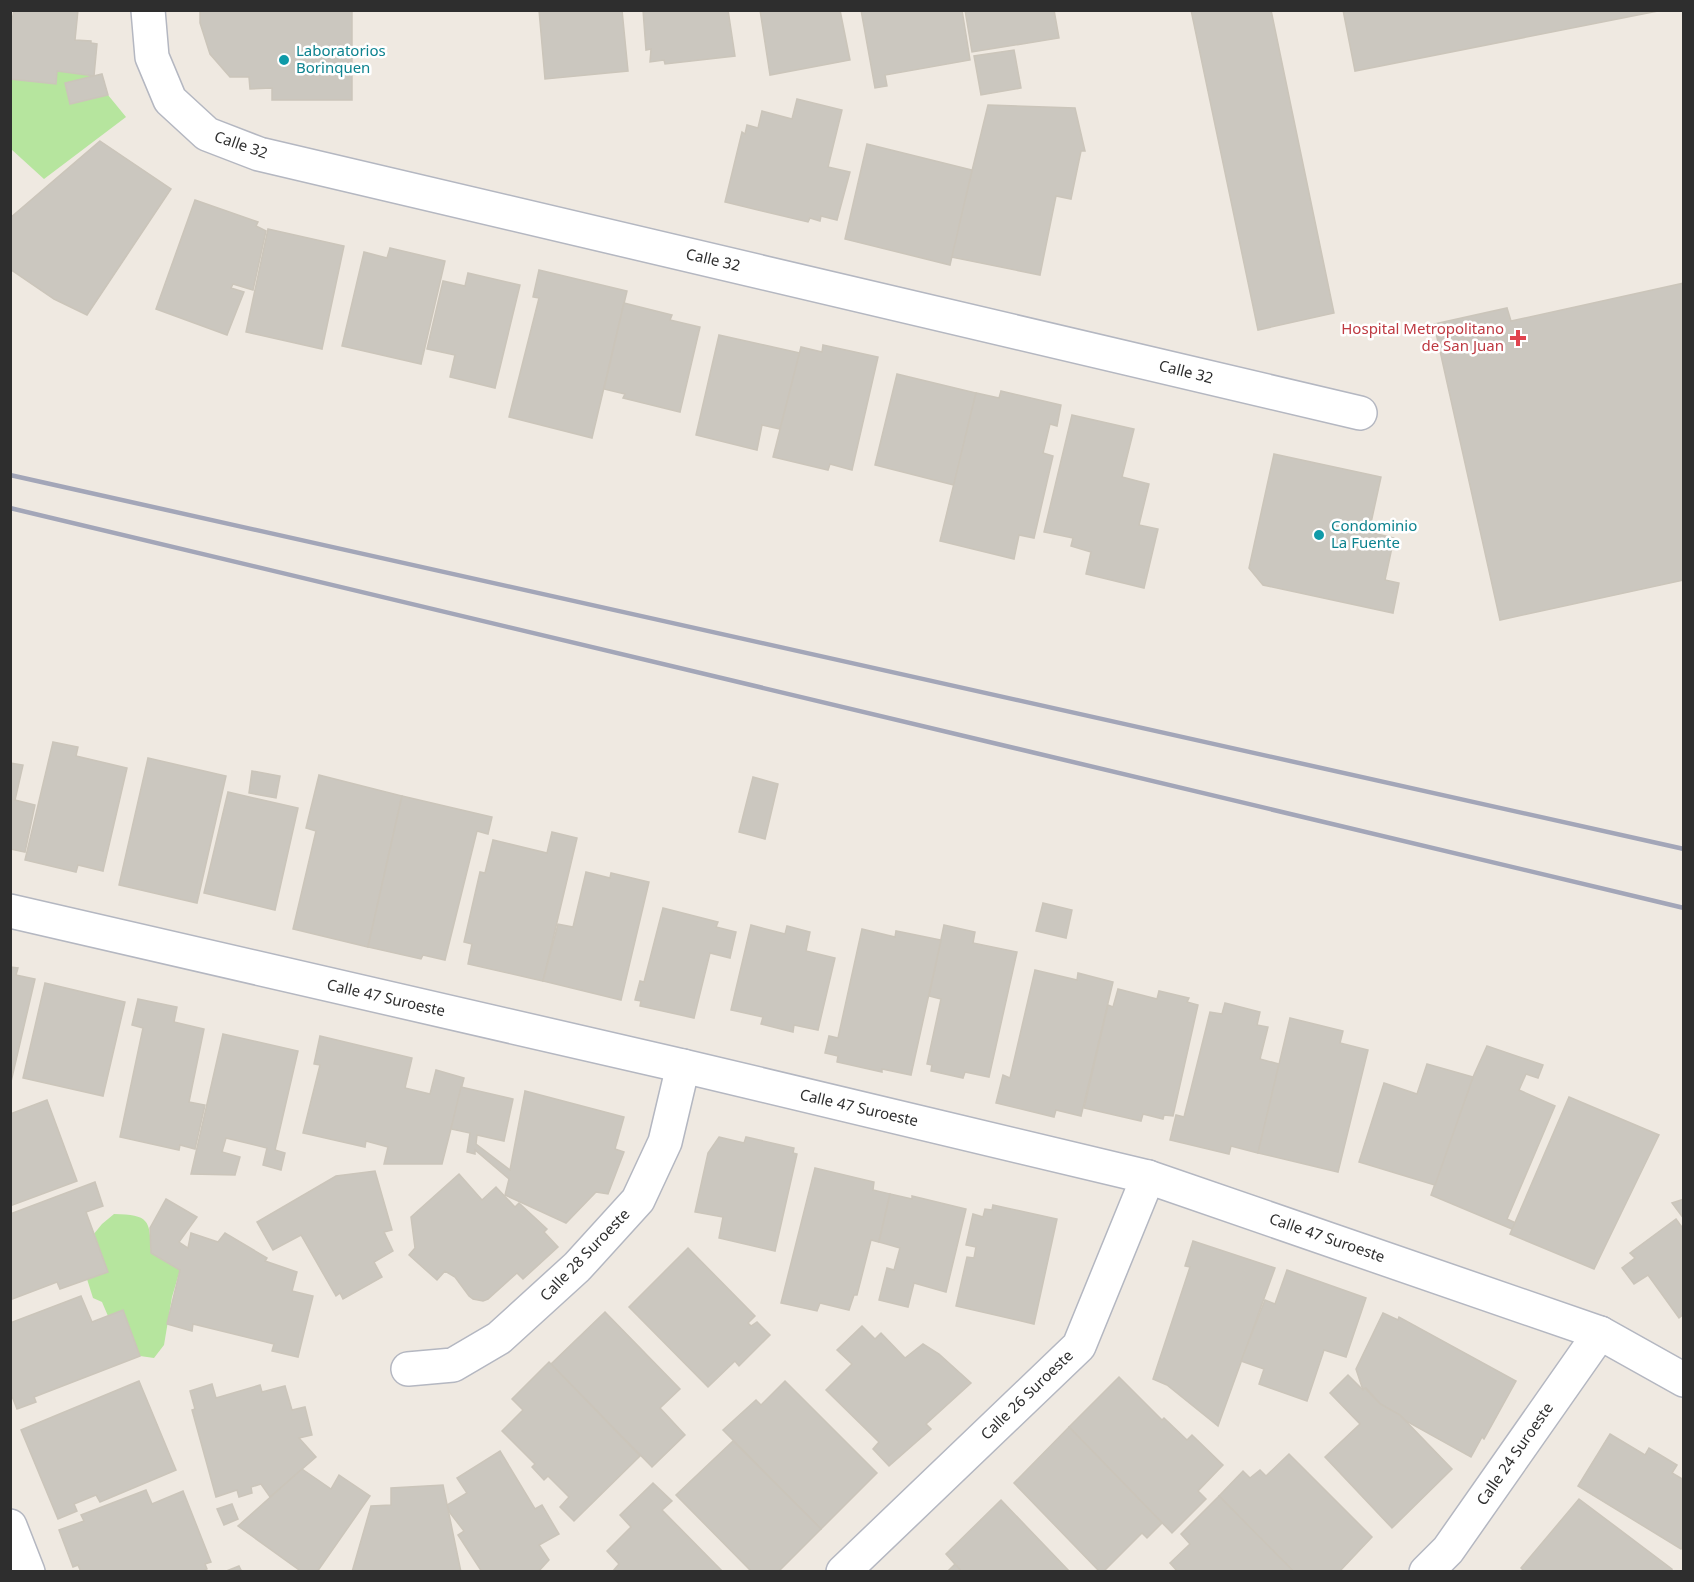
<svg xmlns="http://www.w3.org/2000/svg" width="1694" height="1582" font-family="'Noto Sans',sans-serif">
	<rect width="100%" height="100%" fill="#efe9e1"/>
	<g fill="#b6e59e">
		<polygon points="57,71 94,76 65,83 70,103 108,95 126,117 44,179 11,149 11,79 56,83"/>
		<path d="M114,1214C149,1215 150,1219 151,1253L180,1270L172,1297L164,1345L154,1358L140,1356L123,1310L108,1316L102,1302L93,1298L87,1279L93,1235L102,1224Z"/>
	</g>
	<g fill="#cbc7bf" stroke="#cbc5ba" stroke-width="1.5">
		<polygon points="14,10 78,10 75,40 91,41 91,43 97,44 94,76 57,71 56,84 10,79 10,31"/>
		<polygon points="200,10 352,10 352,100 272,100 272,88 250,89 249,77 230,77 210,54 200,23"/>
		<polygon points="539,10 622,10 628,71 545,79"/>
		<polygon points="643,10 728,10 735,56 665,64 664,60 650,62 651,49 646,50"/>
		<polygon points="760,10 840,10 850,60 770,75"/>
		<polygon points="861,10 962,10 970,60 885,75 887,86 875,88"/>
		<polygon points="965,10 1054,10 1059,38 972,52"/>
		<polygon points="1191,10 1271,10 1334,313 1258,330"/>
		<polygon points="1343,10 1663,10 1355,71"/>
		<polygon points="1014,50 1021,88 981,95 974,56"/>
		<polygon points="102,74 108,95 70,104 65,83"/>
		<polygon points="797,99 842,110 828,167 850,172 837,220 821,216 820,221 810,218 808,222 725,202 742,132 745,134 747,125 758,128 762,111 792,119"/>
		<polygon points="988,105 1075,108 1085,151 1081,151 1071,199 1056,196 1040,275 951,257"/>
		<polygon points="100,141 171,189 87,315 54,299 10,269 10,218"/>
		<polygon points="867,144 972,170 950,265 845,239"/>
		<polygon points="195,200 258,222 256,226 266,231 253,290 233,284 231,288 244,292 227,335 156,309"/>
		<polygon points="268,229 344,246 322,349 246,332"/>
		<polygon points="390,248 445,261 421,364 342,346 364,252 387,258"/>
		<polygon points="539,270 627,291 592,438 509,417 539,298 533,297"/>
		<polygon points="468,273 520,285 495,388 450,377 455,355 427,349 443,281 465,286"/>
		<polygon points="1684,283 1684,580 1500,620 1434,324 1507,308 1511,321"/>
		<polygon points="624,303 672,315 670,320 700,327 680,412 623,398 625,394 604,389"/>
		<polygon points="719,335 800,353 780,429 762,425 757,450 696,435"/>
		<polygon points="823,345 878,357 852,470 830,464 828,470 773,457 801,347 822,352"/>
		<polygon points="897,374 976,393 954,485 875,465"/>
		<polygon points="1001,391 1061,405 1057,426 1050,424 1043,453 1053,456 1034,538 1019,535 1014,559 940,541 976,393 999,398"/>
		<polygon points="1072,415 1134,429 1122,477 1149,484 1139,525 1158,529 1144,588 1086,574 1091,552 1071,546 1073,538 1044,532"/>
		<polygon points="1274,454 1381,477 1369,532 1394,538 1385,580 1399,583 1393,613 1263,585 1249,568"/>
		<polygon points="53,742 78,747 76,756 127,768 103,871 78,865 76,872 25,860"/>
		<polygon points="148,758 226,776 197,903 119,885"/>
		<polygon points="10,763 23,765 15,800 35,805 25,852 10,849"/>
		<polygon points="252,771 280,776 276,798 249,793"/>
		<polygon points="319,775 402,796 368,947 293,929 316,831 306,828"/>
		<polygon points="753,777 778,784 765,839 739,832"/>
		<polygon points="228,792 298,808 275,910 204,893"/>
		<polygon points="402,796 492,817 488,834 477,831 445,960 423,955 421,959 368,947"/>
		<polygon points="552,832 577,838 543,981 468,964 472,944 464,942 480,872 485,873 493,840 547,853"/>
		<polygon points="586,872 610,878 611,873 649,882 621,1000 543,981 558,924 573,927"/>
		<polygon points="1043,903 1072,910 1066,938 1036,931"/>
		<polygon points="663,908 718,922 716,927 736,932 730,958 710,953 694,1018 640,1006 641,1001 635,1000 640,981 644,982"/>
		<polygon points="751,925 785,934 787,926 810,932 806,951 835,958 818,1030 794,1025 793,1032 761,1024 763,1017 731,1010"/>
		<polygon points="944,925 975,932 973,943 1017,952 989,1077 965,1072 963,1078 931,1071 932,1065 927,1064 941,999 929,996"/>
		<polygon points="862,929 895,937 896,931 941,940 911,1075 882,1069 882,1072 837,1062 838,1056 825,1053 829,1036 838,1038"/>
		<polygon points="10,967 18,968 16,975 35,979 10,1086"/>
		<polygon points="1035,970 1077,980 1078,973 1113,982 1081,1116 1056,1110 1054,1117 996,1103 1003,1075 1010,1078"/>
		<polygon points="45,983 125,1002 103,1096 23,1078"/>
		<polygon points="1118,989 1157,999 1159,991 1189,998 1187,1002 1198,1005 1173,1116 1164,1115 1163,1119 1143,1114 1141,1121 1084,1108 1108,1005 1113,1007"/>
		<polygon points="138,999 177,1007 174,1022 204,1029 189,1102 205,1105 195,1149 180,1145 179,1150 120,1137 143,1028 132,1025"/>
		<polygon points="1225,1003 1260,1012 1257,1025 1268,1027 1260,1059 1279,1064 1258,1153 1231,1146 1229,1154 1170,1140 1176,1115 1184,1117 1210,1012 1222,1014"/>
		<polygon points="1290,1018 1343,1031 1340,1043 1368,1050 1338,1172 1258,1153"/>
		<polygon points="223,1034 298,1051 275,1150 285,1153 281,1170 263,1165 267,1148 226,1138 222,1152 240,1157 235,1175 191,1174"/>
		<polygon points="320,1036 412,1058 405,1088 430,1094 436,1070 464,1078 442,1164 384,1164 388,1147 366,1141 365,1147 303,1133 320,1065 314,1064"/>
		<polygon points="1487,1046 1543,1065 1538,1078 1526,1074 1519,1090 1555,1106 1507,1219 1516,1223 1512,1229 1431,1195 1473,1077"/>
		<polygon points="1427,1064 1473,1077 1435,1185 1359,1162 1384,1083 1417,1094"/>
		<polygon points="461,1087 513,1099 504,1141 477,1135 476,1144 510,1170 525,1091 624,1117 615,1149 624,1152 608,1194 596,1192 566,1223 505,1195 509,1179 475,1150 475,1154 467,1152 470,1133 451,1129"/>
		<polygon points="1569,1097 1659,1135 1594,1269 1510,1234"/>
		<polygon points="47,1100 77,1181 10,1206 10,1114"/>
		<polygon points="719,1137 744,1143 746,1137 794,1148 793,1153 797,1154 775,1251 719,1238 723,1217 695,1212 708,1153"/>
		<polygon points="815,1168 874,1182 873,1190 890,1194 879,1242 871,1240 857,1295 854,1295 849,1310 820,1303 817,1311 781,1303"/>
		<polygon points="375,1171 392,1230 384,1232 393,1251 374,1262 382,1277 343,1299 340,1293 336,1296 301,1235 273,1250 257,1222 336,1176"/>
		<polygon points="459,1174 482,1200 496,1187 515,1207 519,1203 547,1229 544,1232 558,1247 523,1279 517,1273 488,1299 483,1301 473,1299 469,1296 455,1277 445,1271 437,1280 409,1255 415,1248 411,1217"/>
		<polygon points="95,1182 103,1206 86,1212 108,1272 60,1289 57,1282 10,1300 10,1214"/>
		<polygon points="890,1194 912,1199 912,1196 966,1209 946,1292 914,1283 908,1307 879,1300 887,1268 894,1270 900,1248 879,1242"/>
		<polygon points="166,1199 197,1217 179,1242 188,1248 191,1233 218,1242 225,1233 267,1258 265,1261 297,1272 292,1291 313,1296 298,1357 272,1351 274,1344 193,1324 192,1331 167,1324 180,1270 151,1253 150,1228"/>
		<polygon points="1684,1199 1684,1219 1672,1203"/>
		<polygon points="993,1205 1057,1219 1034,1324 956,1306 967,1257 974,1258 976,1247 966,1245 973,1214 983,1217 985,1209 992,1210"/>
		<polygon points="1676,1219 1684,1230 1684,1314 1679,1318 1648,1275 1634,1284 1622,1268 1635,1258 1630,1253"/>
		<polygon points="1193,1241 1275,1268 1218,1426 1167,1385 1153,1379 1190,1267 1185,1266"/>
		<polygon points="688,1248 755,1316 748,1323 751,1326 757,1322 770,1335 739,1366 735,1361 708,1387 629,1307"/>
		<polygon points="1287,1270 1366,1298 1346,1357 1324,1350 1307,1401 1259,1384 1264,1369 1241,1361 1265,1300 1275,1304"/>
		<polygon points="81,1296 92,1322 123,1310 140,1356 34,1397 36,1402 17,1409 10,1391 10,1323"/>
		<polygon points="605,1312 680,1389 660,1408 685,1435 652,1467 551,1364"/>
		<polygon points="1383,1313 1398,1320 1399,1317 1516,1381 1484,1439 1482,1437 1471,1457 1406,1421 1400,1415 1380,1404 1366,1388 1363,1390 1356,1369"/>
		<polygon points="862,1326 875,1339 881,1333 905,1358 923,1344 939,1354 971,1383 926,1424 931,1429 889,1466 873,1449 879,1442 826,1390 852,1364 837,1350"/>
		<polygon points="549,1362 640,1456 574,1521 560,1507 569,1497 548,1476 544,1480 532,1467 535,1464 502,1431 523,1410 512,1399"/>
		<polygon points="1348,1375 1363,1390 1365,1388 1380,1404 1400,1415 1452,1469 1392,1528 1325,1457 1360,1424 1330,1393"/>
		<polygon points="1119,1377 1162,1420 1164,1418 1187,1440 1192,1435 1223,1465 1198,1491 1206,1499 1172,1533 1069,1427"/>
		<polygon points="139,1381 176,1470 100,1502 96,1495 74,1504 77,1511 58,1519 21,1430"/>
		<polygon points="785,1381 877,1473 821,1529 723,1430 756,1400 761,1405"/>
		<polygon points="212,1384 216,1398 260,1385 262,1392 285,1386 292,1410 305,1407 312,1435 299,1438 316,1457 270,1497 261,1484 251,1487 252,1493 239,1497 237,1490 216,1497 192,1410 195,1409 190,1391"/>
		<polygon points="1069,1427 1162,1523 1147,1538 1142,1533 1103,1572 1100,1572 1014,1483"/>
		<polygon points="1610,1434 1645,1455 1649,1448 1677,1465 1672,1473 1684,1480 1684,1545 1681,1549 1578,1486"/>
		<polygon points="733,1441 821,1529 778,1572 752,1572 676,1495"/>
		<polygon points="500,1451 535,1509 542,1505 559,1534 539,1545 549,1560 538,1572 482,1572 458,1535 464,1531 450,1513 447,1505 467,1493 457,1478"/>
		<polygon points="1289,1454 1372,1537 1339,1572 1294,1572 1219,1496 1243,1471 1250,1478 1260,1470 1266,1476"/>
		<polygon points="302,1469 331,1489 339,1475 370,1496 317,1572 302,1572 238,1526"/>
		<polygon points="653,1483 672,1501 662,1510 723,1572 613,1571 619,1564 607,1551 631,1527 620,1515"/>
		<polygon points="443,1485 461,1572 352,1572 371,1506 391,1505 391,1488"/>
		<polygon points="146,1490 152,1504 183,1491 211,1562 205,1564 207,1569 201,1572 81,1572 78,1565 73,1567 59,1530 84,1521 81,1515"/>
		<polygon points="1219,1496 1294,1572 1178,1572 1170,1563 1190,1544 1181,1534"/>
		<polygon points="1579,1499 1672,1569 1672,1572 1525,1572 1521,1568"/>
		<polygon points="1001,1500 1070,1572 962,1572 946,1554"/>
		<polygon points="232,1504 238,1519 224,1525 217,1509"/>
		<polygon points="955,1564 962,1572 947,1572"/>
		<polygon points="239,1566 242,1572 224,1572"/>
	</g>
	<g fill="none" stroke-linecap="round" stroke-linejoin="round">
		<g stroke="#b4b7c1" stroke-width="36">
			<g id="minor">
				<polyline points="148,10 152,57 170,100 207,134 259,154 1360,413"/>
				<polyline points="10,911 683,1066 1148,1177 1600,1333 1684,1380"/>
				<polyline points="408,1369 453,1365 499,1338 577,1267 638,1200 665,1142 683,1066"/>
				<polyline points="10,1526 28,1572"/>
				<polyline points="843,1572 1079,1346 1148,1177"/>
				<polyline points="1426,1572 1448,1550 1600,1333"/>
			</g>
		</g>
		<use href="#minor" stroke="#fff" stroke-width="33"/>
		<g stroke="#a3a6b8" stroke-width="4.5">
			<polyline points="10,475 1684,849"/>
			<polyline points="10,508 1684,908"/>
		</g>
	</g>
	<g fill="#0f9aa8" stroke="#fff" stroke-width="2">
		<circle cx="284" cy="60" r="6"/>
		<circle cx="1319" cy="535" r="6"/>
	</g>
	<path fill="#e0444e" stroke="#fff" stroke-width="2" d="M1515 329h6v6h6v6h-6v6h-6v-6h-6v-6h6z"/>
	<g text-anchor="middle" stroke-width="5" stroke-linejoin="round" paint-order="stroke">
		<g font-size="15" fill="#0d838f" stroke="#fff" text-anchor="start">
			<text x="296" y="56">Laboratorios<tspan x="296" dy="17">Borinquen</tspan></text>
			<text x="1331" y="531">Condominio<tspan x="1331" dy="17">La Fuente</tspan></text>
		</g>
		<g font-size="15" fill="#2e2e2e" stroke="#fff">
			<text transform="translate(241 145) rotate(19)" y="5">Calle 32</text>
			<text transform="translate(713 260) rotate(13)" y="5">Calle 32</text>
			<text transform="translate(1186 372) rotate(14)" y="5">Calle 32</text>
			<text transform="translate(386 998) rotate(13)" y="5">Calle 47 Suroeste</text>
			<text transform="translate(859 1108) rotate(13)" y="5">Calle 47 Suroeste</text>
			<text transform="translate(1327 1238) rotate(19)" y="5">Calle 47 Suroeste</text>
			<text transform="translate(585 1255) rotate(-46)" y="5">Calle 28 Suroeste</text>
			<text transform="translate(1027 1395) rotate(-44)" y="5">Calle 26 Suroeste</text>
			<text transform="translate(1515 1454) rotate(-55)" y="5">Calle 24 Suroeste</text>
		</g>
		<g font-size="15" fill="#be3a42" stroke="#fff" text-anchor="end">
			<text x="1504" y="334">Hospital Metropolitano<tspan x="1504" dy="17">de San Juan</tspan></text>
		</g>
	</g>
	<rect width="1694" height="1582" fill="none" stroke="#2e2e2e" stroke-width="24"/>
</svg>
